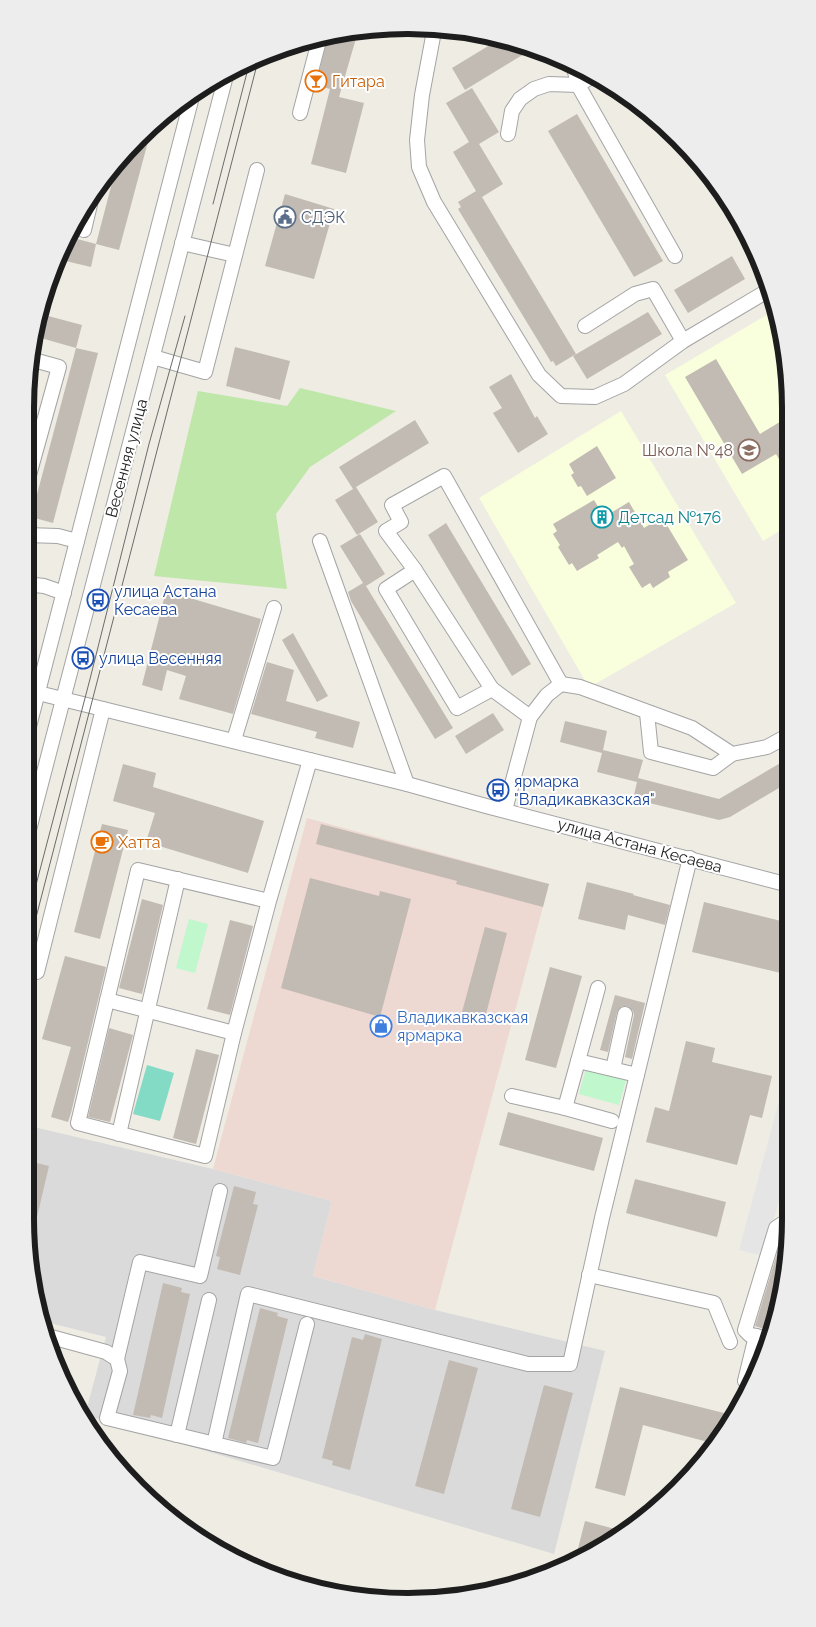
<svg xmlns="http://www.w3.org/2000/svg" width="816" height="1627" font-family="Raleway,sans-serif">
	<rect width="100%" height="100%" fill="#eeece3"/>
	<polygon fill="#dbdada" points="25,1125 213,1169 332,1201 313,1276 435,1310 605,1351 554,1554 85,1415 106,1337 42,1321 25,1219"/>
	<polygon fill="#eed8d2" points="307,818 549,884 435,1310 313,1276 332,1201 213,1169"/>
	<g fill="#f9fedc">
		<polygon points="775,310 788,358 788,526 763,541 665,375"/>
		<polygon points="621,411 736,603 590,687 587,684 479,498"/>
	</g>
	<polygon fill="#bfe7aa" points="300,388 396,411 310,467 276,514 287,589 154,576 198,391 287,406"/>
	<g fill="#c0f7cd">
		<polygon points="189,919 208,924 195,973 176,968"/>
		<polygon points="586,1069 626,1080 619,1105 579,1094"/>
	</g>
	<polygon fill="#83dbc6" points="147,1065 174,1073 160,1121 133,1114"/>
	<polygon fill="#e5e5e5" points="790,1060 790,1163 763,1256 739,1250"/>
	<g fill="#c2bbb3">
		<polygon points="359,28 339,97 364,103 346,173 311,164 330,89 316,85 328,35"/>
		<polygon points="503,37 534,48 465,90 452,68"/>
		<polygon points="472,88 499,132 479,144 503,184 482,197 576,354 556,366 553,361 551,362 458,209 461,207 458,202 476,191 453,152 469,142 446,103"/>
		<polygon points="577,114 663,261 634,277 548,131"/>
		<polygon points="153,123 119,250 96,244 118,160"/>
		<polygon points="285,194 334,209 314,279 265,266"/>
		<polygon points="66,236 96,244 91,267 57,259"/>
		<polygon points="732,256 745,279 688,313 674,290"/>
		<polygon points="648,312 662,334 587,379 573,356"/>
		<polygon points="37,313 82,325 76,348 34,336"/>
		<polygon points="235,347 290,361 280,400 226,386"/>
		<polygon points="76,348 98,353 53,523 31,517"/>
		<polygon points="716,359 760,434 788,417 788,475 776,454 742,474 685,377"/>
		<polygon points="511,374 535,418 537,416 548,434 518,453 493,413 502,408 489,387"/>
		<polygon points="415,420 429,443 356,487 378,522 357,535 335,500 353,489 339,467"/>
		<polygon points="597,446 616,478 587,496 581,486 578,487 571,475 574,473 569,464"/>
		<polygon points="594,500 604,517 629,502 644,528 662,517 688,560 668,572 670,577 653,588 650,583 642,588 629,567 634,564 624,546 622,548 618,542 597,555 599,558 577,571 572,563 569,565 558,547 560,545 553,534 557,531 553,524"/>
		<polygon points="446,523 531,664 512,676 428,535"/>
		<polygon points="360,534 385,574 366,586 453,728 435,739 351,601 348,592 363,583 340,546"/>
		<polygon points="166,591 261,619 233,714 179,699 186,676 167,670 162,691 142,685"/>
		<polygon points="293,633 328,696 317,702 282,640"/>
		<polygon points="267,662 294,670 286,701 360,722 353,748 315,738 317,732 251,714"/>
		<polygon points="493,713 504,730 466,754 455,736"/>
		<polygon points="565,721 607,731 603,750 643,760 638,778 719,799 789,758 789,782 730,817 719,820 633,799 637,782 597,772 602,753 560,742"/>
		<polygon points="123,764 156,773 153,787 264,821 248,873 146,842 155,813 113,801"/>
		<polygon points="102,824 128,830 100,939 74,932"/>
		<polygon points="321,824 549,884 543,907 456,884 457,881 316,844"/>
		<polygon points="310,878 379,896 380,891 411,899 380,1017 281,988"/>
		<polygon points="587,882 634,894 633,895 670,905 665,925 628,915 625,930 578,919"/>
		<polygon points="142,899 163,905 142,994 119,988"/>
		<polygon points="704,902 789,923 789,975 692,952"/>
		<polygon points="230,920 253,926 230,1015 207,1009"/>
		<polygon points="485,927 507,933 485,1018 462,1012"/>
		<polygon points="65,956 106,967 71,1113 68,1122 51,1117 71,1047 42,1039"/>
		<polygon points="550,967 582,976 556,1068 525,1060"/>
		<polygon points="615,995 645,1003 632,1059 625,1057 634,1015 633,1011 627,1006 622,1006 617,1012 608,1052 600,1050"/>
		<polygon points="109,1028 133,1035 110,1122 88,1117"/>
		<polygon points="686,1041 715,1048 712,1062 772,1076 762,1118 750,1115 737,1165 646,1142 655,1107 669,1111"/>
		<polygon points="196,1049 219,1055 196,1144 173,1138"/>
		<polygon points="508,1112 603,1138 594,1171 499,1145"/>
		<polygon points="25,1160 49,1166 30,1247 25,1219"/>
		<polygon points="635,1179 726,1202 717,1237 626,1213"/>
		<polygon points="234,1186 256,1192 253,1204 258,1205 240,1275 217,1269 220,1257 216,1256"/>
		<polygon points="783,1234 790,1236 790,1244 778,1318 773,1332 755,1326"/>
		<polygon points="163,1283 182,1288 181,1292 190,1294 162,1418 151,1415 150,1418 133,1415"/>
		<polygon points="260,1308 278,1313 277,1316 288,1319 258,1443 247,1440 246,1443 228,1438"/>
		<polygon points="365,1334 382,1339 350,1470 332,1465 333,1461 322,1458 352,1337 363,1340"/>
		<polygon points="449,1360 478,1368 444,1494 415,1486"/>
		<polygon points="544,1385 573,1393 540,1517 511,1509"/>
		<polygon points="620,1387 732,1415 712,1443 643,1425 625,1496 595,1488"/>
		<polygon points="585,1521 615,1529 613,1537 574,1564"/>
	</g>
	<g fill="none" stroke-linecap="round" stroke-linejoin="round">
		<g stroke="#a4a4a4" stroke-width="16">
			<g id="minor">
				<polyline points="435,26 422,95 417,140 419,167 434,202 539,375 561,396 595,397 624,384 683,341 769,290"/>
				<polyline points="573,63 578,85 594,75"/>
				<polyline points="300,113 320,37"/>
				<polyline points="508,134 512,111 520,99 534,89 549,84 578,85 675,256"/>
				<polyline points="72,226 84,230 93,192"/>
				<polyline points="182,243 235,255"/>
				<polyline points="585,326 635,294 653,289 683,341"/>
				<polyline points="153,357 205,372 257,170"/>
				<polyline points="26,486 59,367 30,359"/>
				<polyline points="26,535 58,536 77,541"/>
				<polyline points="320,541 407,784"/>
				<polyline points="415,570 492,689"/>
				<polyline points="26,586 26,584 44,586 64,593"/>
				<polyline points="26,690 407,784 486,806 789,885"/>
				<polyline points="647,713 651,752 713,768 732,754"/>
				<polyline points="530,717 492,689 457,708 386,589 415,570 386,531 401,522 392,505 444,476 561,684"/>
				<polyline points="234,740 274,608"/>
				<polyline points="25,742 193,93"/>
				<polyline points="505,810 530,717 547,695 561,684 580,687 692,728 732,754 767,747 789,735"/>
				<polyline points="25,845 227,72"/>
				<polyline points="269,901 234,1033 205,1156 78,1123 138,870 269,901 310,760"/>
				<polyline points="37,972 103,709"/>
				<polyline points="107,1000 234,1033"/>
				<polyline points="578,1061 598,988"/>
				<polyline points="613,1069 625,1014"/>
				<polyline points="512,1096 565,1108"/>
				<polyline points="612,1121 565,1108 578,1061 637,1075"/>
				<polyline points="119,1134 178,879"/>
				<polyline points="790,1204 787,1213 790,1219"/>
				<polyline points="589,1275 714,1303 730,1342"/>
				<polyline points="44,1335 106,1352 117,1359 120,1371 107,1418 273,1458 307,1324"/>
				<polyline points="756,1336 750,1335 745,1330 776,1228 790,1219"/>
				<polyline points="117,1359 140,1262 200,1276 220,1191"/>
				<polyline points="753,1384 745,1381 756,1336 770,1340"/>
				<polyline points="177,1435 209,1300"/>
				<polyline points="214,1444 248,1294 528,1364 570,1364 602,1218 690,858"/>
			</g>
		</g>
		<use href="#minor" stroke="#fff" stroke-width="14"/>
		<g stroke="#6b6b6b" stroke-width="1">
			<polyline points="213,204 250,61"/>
			<polyline points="25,927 90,679 149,444 185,316"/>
			<polyline points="25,960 259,57"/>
		</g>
	</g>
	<defs>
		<g id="bar-ring" transform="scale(1.125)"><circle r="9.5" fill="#fff" stroke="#e8710a" stroke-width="1.5"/><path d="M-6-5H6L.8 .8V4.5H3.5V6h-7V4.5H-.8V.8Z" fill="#e8710a"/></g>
		<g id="civic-ring" transform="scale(1.125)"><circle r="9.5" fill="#fff" stroke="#5c6f8a" stroke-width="1.5"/><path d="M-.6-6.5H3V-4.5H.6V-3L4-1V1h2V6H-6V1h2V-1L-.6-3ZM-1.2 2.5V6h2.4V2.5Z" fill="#5c6f8a"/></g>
		<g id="school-ring" transform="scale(1.125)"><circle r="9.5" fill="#fff" stroke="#8d6e63" stroke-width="1.5"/><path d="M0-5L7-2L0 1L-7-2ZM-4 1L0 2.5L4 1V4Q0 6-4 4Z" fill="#8d6e63"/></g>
		<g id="building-ring" transform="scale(1.125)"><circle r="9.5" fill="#fff" stroke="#0f9aa8" stroke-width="1.5"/><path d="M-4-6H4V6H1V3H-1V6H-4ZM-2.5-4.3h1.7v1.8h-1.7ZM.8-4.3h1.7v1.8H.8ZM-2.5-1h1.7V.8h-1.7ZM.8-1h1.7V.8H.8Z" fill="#0f9aa8"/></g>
		<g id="bus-ring" transform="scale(1.125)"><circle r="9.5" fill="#fff" stroke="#1a4fb4" stroke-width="1.5"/><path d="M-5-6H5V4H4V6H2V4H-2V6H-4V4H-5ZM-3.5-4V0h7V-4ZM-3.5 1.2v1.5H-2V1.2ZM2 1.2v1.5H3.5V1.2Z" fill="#1a4fb4"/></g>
		<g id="cafe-ring" transform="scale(1.125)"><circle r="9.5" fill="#fff" stroke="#e8710a" stroke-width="1.5"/><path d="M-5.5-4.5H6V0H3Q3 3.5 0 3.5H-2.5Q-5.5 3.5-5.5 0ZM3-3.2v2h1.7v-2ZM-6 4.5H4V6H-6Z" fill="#e8710a"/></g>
		<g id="shop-ring" transform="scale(1.125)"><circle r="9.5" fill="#fff" stroke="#3f7fe0" stroke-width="1.5"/><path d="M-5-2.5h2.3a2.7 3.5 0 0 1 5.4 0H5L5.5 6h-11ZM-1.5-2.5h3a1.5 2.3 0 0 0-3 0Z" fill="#3f7fe0"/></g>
	</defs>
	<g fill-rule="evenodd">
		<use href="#bar-ring" x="316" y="81"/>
		<use href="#civic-ring" x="285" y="217"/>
		<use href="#school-ring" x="749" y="450"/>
		<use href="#building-ring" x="602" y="517"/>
		<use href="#bus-ring" x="98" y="600"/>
		<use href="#bus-ring" x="83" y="658"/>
		<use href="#bus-ring" x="498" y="790"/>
		<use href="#cafe-ring" x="102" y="842"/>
		<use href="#shop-ring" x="381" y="1026"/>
	</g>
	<g text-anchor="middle" stroke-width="4" stroke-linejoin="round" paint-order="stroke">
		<g font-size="16" fill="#c56008" stroke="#fff" text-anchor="start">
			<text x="332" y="87">Гитара</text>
			<text x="118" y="848">Хатта</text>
		</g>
		<g font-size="16" fill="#4e5e75" stroke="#fff" text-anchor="start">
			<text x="301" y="223">СДЭК</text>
		</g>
		<g font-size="16" fill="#785e54" stroke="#fff" text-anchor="end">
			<text x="733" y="456">Школа №48</text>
		</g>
		<g font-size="16" fill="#1d1d1d" stroke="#fff">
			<text transform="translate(126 458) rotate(-75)" y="6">Весенняя улица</text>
			<text transform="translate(640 845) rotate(15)" y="6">улица Астана Кесаева</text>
		</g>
		<g font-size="16" fill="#0d838f" stroke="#fff" text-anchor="start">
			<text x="618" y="523">Детсад №176</text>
		</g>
		<g font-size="16" fill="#164399" stroke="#fff" text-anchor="start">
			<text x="114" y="597">улица Астана<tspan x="114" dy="18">Кесаева</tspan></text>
			<text x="99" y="664">улица Весенняя</text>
			<text x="514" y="787">ярмарка<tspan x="514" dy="18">"Владикавказская"</tspan></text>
		</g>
		<g font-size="16" fill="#366cbe" stroke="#fff" text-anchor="start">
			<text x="397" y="1023">Владикавказская<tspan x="397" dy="18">ярмарка</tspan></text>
		</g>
	</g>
	<path d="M0 0H816V1627H0ZM408 34H408A374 374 0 0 1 782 408V1219A374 374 0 0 1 408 1593H408A374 374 0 0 1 34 1219V408A374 374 0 0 1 408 34Z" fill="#ededed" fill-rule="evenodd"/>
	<path fill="none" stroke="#1d1d1d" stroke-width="6" d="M408 34H408A374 374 0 0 1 782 408V1219A374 374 0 0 1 408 1593H408A374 374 0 0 1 34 1219V408A374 374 0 0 1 408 34Z"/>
</svg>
